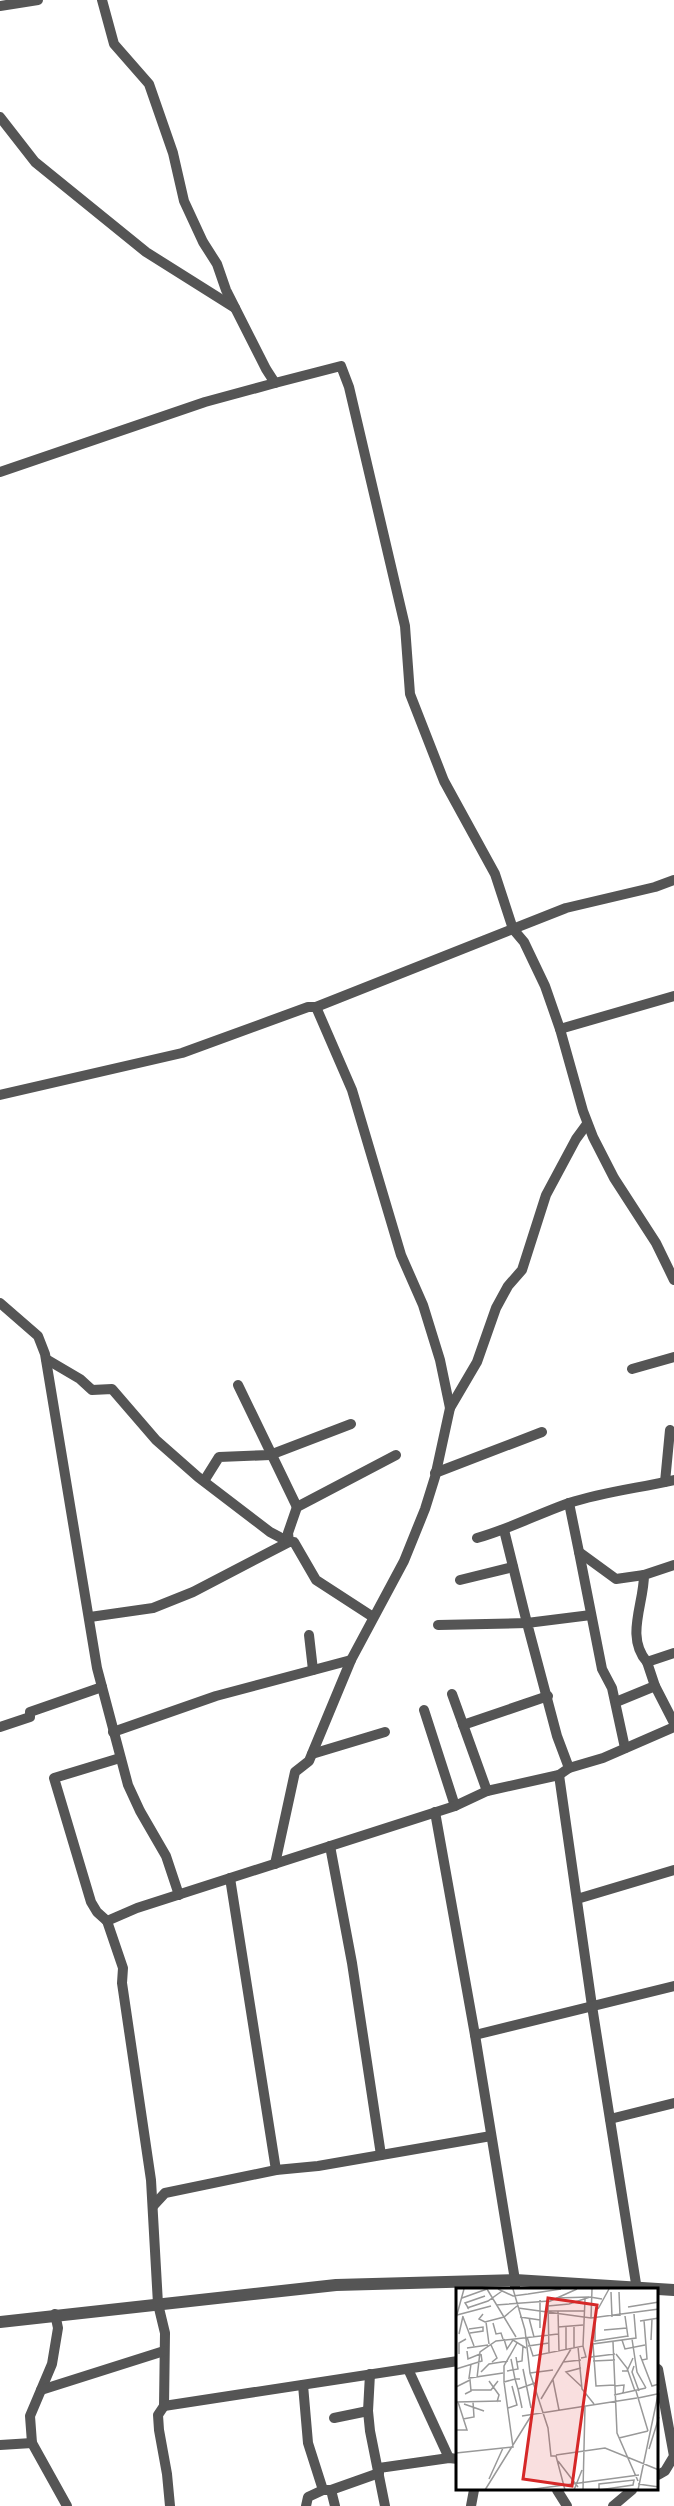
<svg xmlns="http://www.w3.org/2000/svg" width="674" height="2506" font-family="Barlow,sans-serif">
	<rect width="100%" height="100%" fill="#fff"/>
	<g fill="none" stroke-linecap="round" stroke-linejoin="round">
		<g stroke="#555" stroke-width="10">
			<polyline points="102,0 114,44 149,84 173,153 184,201 203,242 217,264 226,290 266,369 275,383 341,366 349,387 405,626 410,694 444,781 495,874 513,929 524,942 545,986 560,1029 583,1111 593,1137 614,1178 656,1243 674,1280"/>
			<polyline points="0,6 38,0"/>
			<polyline points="0,117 35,162 146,252 235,308"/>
			<polyline points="0,472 205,402 275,383"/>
			<polyline points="316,1007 352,1090 401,1255 423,1305 440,1360 450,1408"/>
			<polyline points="560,1029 674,996"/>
			<polyline points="0,1095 182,1053 308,1007 316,1007 566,908 655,887 674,880"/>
			<polyline points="0,1303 38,1336 45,1354 97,1668 128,1785 140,1811 166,1856 179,1895"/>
			<polyline points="46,1359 80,1379 92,1390 112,1389 156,1440 198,1477 270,1532 289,1542 193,1592 153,1608 90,1617"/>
			<polyline points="632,1369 674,1357"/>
			<polyline points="238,1385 297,1507"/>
			<polyline points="435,1473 542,1432"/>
			<polyline points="204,1481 219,1457 270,1455 351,1424"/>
			<polyline points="665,1482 670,1430"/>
			<polyline points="569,1503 579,1552 616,1579 644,1575"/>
			<path d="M477,1538C509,1529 538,1514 569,1503C603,1492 639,1488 674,1480"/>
			<polyline points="579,1552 602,1669 612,1688 625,1748"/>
			<polyline points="460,1580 513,1567"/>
			<polyline points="373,1617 316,1580 294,1542 289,1542 288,1533 297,1507 396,1455"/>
			<polyline points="438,1625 527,1623 504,1530"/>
			<polyline points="309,1635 313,1670"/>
			<polyline points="674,1653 647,1662 655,1686 674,1723"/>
			<path d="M647,1662C625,1637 644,1604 644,1575L674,1565"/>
			<polyline points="452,1694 487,1791"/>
			<polyline points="616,1702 655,1686"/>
			<polyline points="424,1710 455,1806"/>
			<polyline points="463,1725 548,1696"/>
			<polyline points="0,1727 30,1717 30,1712 102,1687"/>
			<polyline points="113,1732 216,1696 351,1660"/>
			<polyline points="312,1754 385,1732"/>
			<polyline points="120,1758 54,1778 91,1902 97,1912 107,1921 137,1908 455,1806 487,1791 559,1775 569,1768 603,1758 674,1727"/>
			<polyline points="569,1768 557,1736 527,1623 591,1615"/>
			<polyline points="559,1775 592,2006 637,2290"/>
			<polyline points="435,1812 475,2035 515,2280 515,2290"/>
			<polyline points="330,1846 352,1963 381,2155"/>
			<polyline points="275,1864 295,1772 309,1761 351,1660 404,1561 425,1509 435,1477 450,1408 477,1362 496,1308 508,1286 522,1270 546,1195 576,1139 587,1124"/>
			<polyline points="230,1878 276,2170"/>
			<polyline points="577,1899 674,1870"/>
			<polyline points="107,1921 123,1968 122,1983 151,2180 158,2304 165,2333 164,2406 158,2415 159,2430 167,2474 170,2506"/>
			<polyline points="475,2035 674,1986"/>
			<polyline points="610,2119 674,2103"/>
			<polyline points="153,2206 165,2193 276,2170 318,2166 491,2136"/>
			<polyline points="55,2314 58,2328 52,2364 30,2416 32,2443 67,2506"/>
			<polyline points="408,2369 449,2458"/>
			<polyline points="658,2369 674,2456 665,2471 658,2475"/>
			<polyline points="370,2374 368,2411 370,2431 385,2506"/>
			<polyline points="303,2385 308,2443 323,2490"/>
			<polyline points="41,2390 164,2351"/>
			<polyline points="164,2406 458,2361"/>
			<polyline points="334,2418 368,2411"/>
			<polyline points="0,2445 32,2443"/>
			<polyline points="379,2468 449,2458 458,2459"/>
			<polyline points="331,2490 335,2506"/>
			<polyline points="557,2490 567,2506"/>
			<polyline points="306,2506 308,2497 323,2490 331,2490 379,2473"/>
			<polyline points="471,2506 474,2490"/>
			<polyline points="613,2506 632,2490"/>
		</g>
		<polyline stroke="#555" stroke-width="12" points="0,2322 336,2285 515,2280 674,2290"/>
	</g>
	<g transform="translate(456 2288)">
		<rect width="202" height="202" fill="#fff"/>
		<path fill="none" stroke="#999" stroke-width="1.5" d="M31,1L60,49M42,1L57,8L72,6M57,1L69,42L74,85L92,140L95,168H100L109,202M155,4L156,29M163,4L164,28M72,6L105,1M6,10L31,1M100,10L133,9M84,12V40M113,16L134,9L146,11M40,17L93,13M92,18L113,16M172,19L203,14M11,20L32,13L46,3M62,20L135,30L203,21M13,21L9,15L29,8M142,21L153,1M92,23H128M102,23L103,63M27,26L23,31L29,34L48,29L61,18M1,27L35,18M169,28L172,49M7,29L18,58M64,29L84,32M0,30L8,1M73,30L78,49M135,30L136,1M184,33L203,30M30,34L33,56M37,35L40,46L45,45L47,51M102,39L127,37M110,39V61M118,39V60M13,41L27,39V43L14,45M148,42L171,40M3,46L7,28M71,49L77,68L127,58L130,69L125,70M48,51L51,61L57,52L70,60M176,51L181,84L190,100M166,52L169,61L189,57M195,52L196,31M139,53L172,48M139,54V30M157,54L161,145L182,193M61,55L48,78V94L59,91L62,101L79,95M35,57L41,70L36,74M72,58L93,55M127,58L129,11M122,59L126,101L138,116M11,60L32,57M11,63L12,71L24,66M93,64L92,14L121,1M3,66V55L10,51M160,66L171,80L179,103M184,67L196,98L203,96M135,69L159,66M55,71L59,91H64M186,72L191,71L188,32M137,73L159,72M61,74L66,73L67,58M107,74L125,72M15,76L13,90L47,85M178,78L176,84L183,103M125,80L110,84L126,99M0,81L26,73L25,66M67,81L75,120M51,83L62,81L60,69M166,83H171L177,70M25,84L33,76L52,73M74,85L97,82M21,90L24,64L40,53L102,46M97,92L103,122M33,93L43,107L41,114M159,97L140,98L137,56L180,50L178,26M159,98L168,97L167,106M0,99L14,92L15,103L9,106M62,101L66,120M15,102H35L42,93M180,103L192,143M158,107L190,100M182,110L201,106M85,111L115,61M0,114L45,113M8,116L28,123M52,120L61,117L56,98M66,128L181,110M7,131L18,129L17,114M0,142H11L2,114M163,150L192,143M193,161L203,129M0,165L57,159L48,94M100,167L149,160L203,182M102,173L122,199M33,191L47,160M178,192L177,197L143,202V196ZM182,196L203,199M29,202L75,128M71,202L183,187M118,202L126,182M127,202L129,118M182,202L203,102"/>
		<path fill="#d62828" fill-opacity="0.15" stroke="#d62828" stroke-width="3" d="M92,10L141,17L116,198L67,191Z"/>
		<rect width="202" height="202" fill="none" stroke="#000" stroke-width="3"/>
	</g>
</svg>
